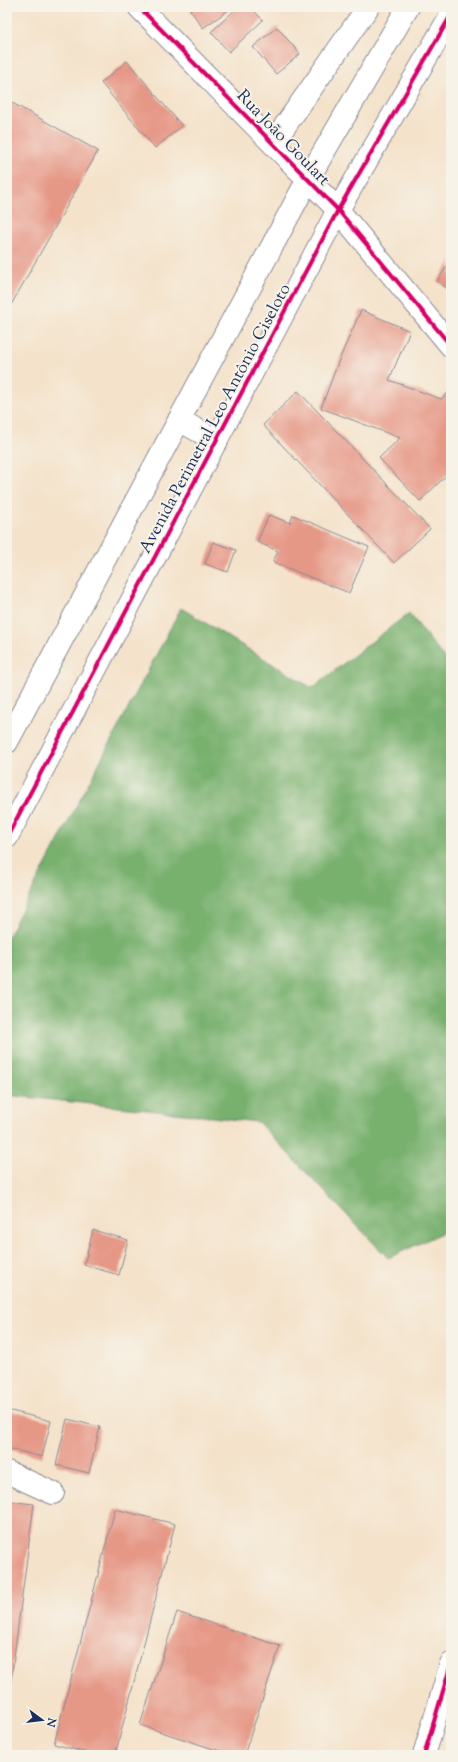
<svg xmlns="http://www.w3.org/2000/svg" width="458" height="1762" font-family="'Sorts Mill Goudy',serif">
	<rect width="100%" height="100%" fill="#f7f3e8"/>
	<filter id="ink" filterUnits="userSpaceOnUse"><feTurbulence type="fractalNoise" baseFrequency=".025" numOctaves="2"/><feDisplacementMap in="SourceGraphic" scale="8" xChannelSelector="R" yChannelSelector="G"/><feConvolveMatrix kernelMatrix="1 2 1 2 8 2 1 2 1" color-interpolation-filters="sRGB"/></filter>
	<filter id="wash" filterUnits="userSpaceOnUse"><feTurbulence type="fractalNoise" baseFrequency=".012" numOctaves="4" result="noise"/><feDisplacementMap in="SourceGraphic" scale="16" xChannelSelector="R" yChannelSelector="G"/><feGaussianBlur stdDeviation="0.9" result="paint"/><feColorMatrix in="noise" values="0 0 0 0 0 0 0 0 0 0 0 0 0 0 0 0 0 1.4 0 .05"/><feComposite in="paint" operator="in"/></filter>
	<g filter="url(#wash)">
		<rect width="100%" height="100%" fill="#f4e2ca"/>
		<polygon fill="#78b06e" stroke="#4a7066" points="181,608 312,688 409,613 451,667 451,1229 388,1258 258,1122 7,1095 7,938"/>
		<g id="blocks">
			<g fill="#e69887">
				<polygon points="194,7 233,7 203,28 190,10"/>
				<polygon points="238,7 250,7 263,20 229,52 211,32"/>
				<polygon points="277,27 300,54 276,74 253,47"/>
				<polygon points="127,61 182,126 155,148 101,83"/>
				<polygon points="7,100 98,151 7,312"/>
				<polygon points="451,261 451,291 437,281"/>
				<polygon points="361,310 410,331 389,380 441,399 449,392 451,394 451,471 420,501 379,458 400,438 321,408 339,360"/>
				<polygon points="298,391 430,529 394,563 263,425"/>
				<polygon points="269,515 290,523 293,515 369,547 349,593 273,562 278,551 257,542"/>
				<polygon points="213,542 236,550 228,572 205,564"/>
				<polygon points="93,1230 128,1240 119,1275 84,1265"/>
				<polygon points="7,1410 51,1421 42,1457 7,1448"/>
				<polygon points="67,1419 100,1427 89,1473 56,1465"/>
				<polygon points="7,1501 34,1504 8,1703 7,1703"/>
				<polygon points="115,1509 175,1524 115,1755 95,1755 54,1744"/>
				<polygon points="177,1612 280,1646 244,1755 232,1755 140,1725"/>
			</g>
		</g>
	</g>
	<g filter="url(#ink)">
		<use href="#blocks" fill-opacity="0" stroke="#888894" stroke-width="1"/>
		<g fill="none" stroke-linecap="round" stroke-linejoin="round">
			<g stroke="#888894" stroke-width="24">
				<g id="minor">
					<polyline points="139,7 338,210 451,346"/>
					<polyline points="273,143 368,7"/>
					<polyline points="179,420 217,441"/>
					<polyline points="7,742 308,179 408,7"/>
					<polyline points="7,837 338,210 451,15"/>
					<polyline points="7,1472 53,1493"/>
					<polyline points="424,1755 451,1664"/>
				</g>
			</g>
			<use href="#minor" stroke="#fff" stroke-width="22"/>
			<g stroke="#f7f3e8" stroke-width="6">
				<g id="cycleway">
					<polyline points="139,7 338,210 451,346"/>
					<polyline points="7,837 338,210 451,15"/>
					<polyline points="424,1755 451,1664"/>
				</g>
			</g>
			<use href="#cycleway" stroke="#d6006c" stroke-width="4"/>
		</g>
	</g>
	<g text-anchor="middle" stroke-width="4" stroke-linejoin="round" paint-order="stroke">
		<g font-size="17" fill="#1b2f5e" stroke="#f7f3e8">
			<text transform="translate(284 137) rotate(46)" y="6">Rua João Goulart</text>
			<text transform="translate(214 418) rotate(-62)" y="6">Avenida Perimetral Leo Antônio Ciseloto</text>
		</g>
	</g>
	<rect width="458" height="1762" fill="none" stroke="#f7f3e8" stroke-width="24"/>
	<g transform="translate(42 1720) rotate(105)" stroke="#f7f3e8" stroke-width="3" paint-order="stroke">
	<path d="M0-3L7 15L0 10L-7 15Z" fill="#1b2f5e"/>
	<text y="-6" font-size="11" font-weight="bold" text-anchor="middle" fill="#1b2f5e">N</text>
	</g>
</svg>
